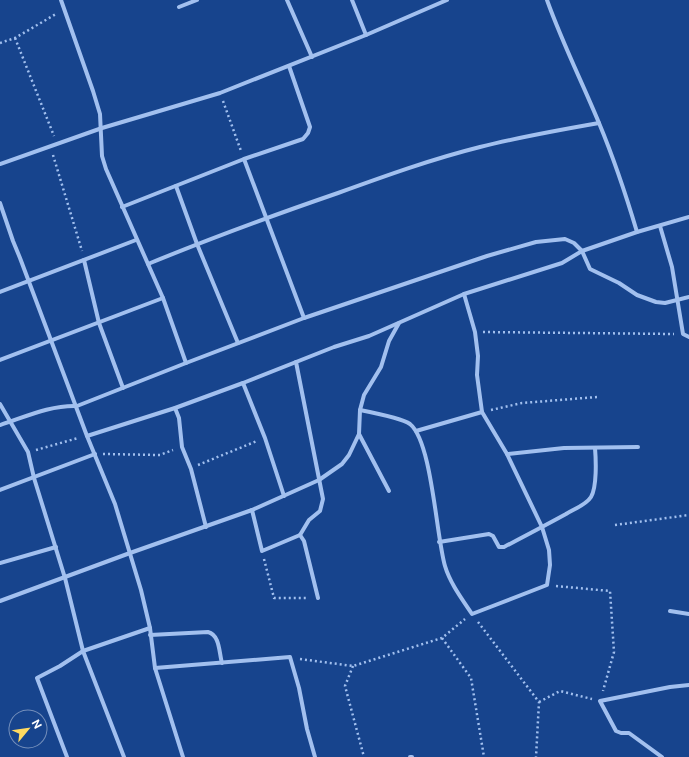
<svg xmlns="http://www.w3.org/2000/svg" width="689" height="757" font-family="'Public Sans',sans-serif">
	<rect width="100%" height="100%" fill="#17448d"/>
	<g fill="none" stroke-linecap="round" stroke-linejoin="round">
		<g stroke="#a2c0ef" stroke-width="2.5" stroke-dasharray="2 3" stroke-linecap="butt">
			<polyline points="15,38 54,136"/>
			<polyline points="0,43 15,38 56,14"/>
			<polyline points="223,101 241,151"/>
			<polyline points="53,155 82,251"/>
			<polyline points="483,332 674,334"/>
			<polyline points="491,410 522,403 597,397"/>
			<polyline points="36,450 78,438"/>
			<polyline points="103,454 160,455 173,450"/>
			<polyline points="198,465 257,441"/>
			<polyline points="615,525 689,515"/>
			<polyline points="264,559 274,598 308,598"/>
			<polyline points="556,586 610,591 614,652 603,691"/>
			<polyline points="478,622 539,702 536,757"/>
			<polyline points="442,638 471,678 484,757"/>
			<polyline points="300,659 353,666 442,638 465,619"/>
			<polyline points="353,666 345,686 364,757"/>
			<polyline points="539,702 560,691 592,699"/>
		</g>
		<g stroke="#a2c0ef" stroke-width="4">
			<polyline points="61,0 93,91 100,114 102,156 106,169 163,298 186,363"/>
			<polyline points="287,0 312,57"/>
			<polyline points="352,0 366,35"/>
			<path d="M547,0C562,42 582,82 599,123C614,159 626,195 637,232"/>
			<polyline points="179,7 197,0"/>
			<polyline points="244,159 304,318"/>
			<polyline points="0,164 102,128 220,93 366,35 447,0"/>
			<polyline points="176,186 197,244 238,343"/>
			<polyline points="0,203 13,241 20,258 87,436 115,504 141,590 150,628 155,668 183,757"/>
			<polyline points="122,207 244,159 303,139 308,133 310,127 289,66"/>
			<polyline points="660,226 672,267 683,334 689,337"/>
			<polyline points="84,260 99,323 123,388"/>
			<path d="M148,264C211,238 274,215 338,193C385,176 432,159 480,147C519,137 559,130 599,123"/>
			<polyline points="0,292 136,240"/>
			<polyline points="0,360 163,298"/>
			<polyline points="296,362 323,499 320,511 309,520 300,535"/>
			<polyline points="243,383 265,438 284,496"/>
			<polyline points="0,404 28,452 34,478 65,578 83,651 124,757"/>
			<polyline points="175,408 179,418 182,447 191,469 206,527"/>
			<path d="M360,410C370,412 403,419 410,424C432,442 436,535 445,566C450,583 462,599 472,614L547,585L550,565L549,550L542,527L507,454L482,412L477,375L478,356L475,332L464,294"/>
			<path d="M0,425C25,417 50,405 77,406L186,363L304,318L487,256L536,242L565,239L574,243L582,251L590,269L619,283L637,295L656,302L665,303L689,297"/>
			<polyline points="416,431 482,412"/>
			<polyline points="359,434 389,491"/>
			<polyline points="87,436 175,408 243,383 334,347 369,336 464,294 562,263 582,251 637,232 689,217"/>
			<polyline points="507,454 564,448 638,447"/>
			<polyline points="0,490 95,454"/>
			<polyline points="252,510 262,551 300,535 304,541 318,598"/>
			<path d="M439,542L489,534L493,536L499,547H504C525,536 546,525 566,514C574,509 586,505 591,497C597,487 596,460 595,448"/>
			<polyline points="0,563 56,547"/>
			<polyline points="0,601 130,553 252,510 319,480 342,464 349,455 359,434 360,410 364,395 381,367 389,341 399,323"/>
			<polyline points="670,611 689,614"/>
			<path d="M150,635L208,632C220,635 219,653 222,663"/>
			<polyline points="155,668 290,657 299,688 307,729 315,757"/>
			<polyline points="67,757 37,678 60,666 83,651 150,628"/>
			<polyline points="410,757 412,757"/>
			<polyline points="662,757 629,733 621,733 616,731 600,701 670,687 689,685"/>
		</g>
	</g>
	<g transform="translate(28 729) rotate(61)"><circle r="19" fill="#17448d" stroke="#748fbb"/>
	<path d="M0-3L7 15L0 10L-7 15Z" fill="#ffda60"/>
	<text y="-6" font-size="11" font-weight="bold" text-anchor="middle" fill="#ffffff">N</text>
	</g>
</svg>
